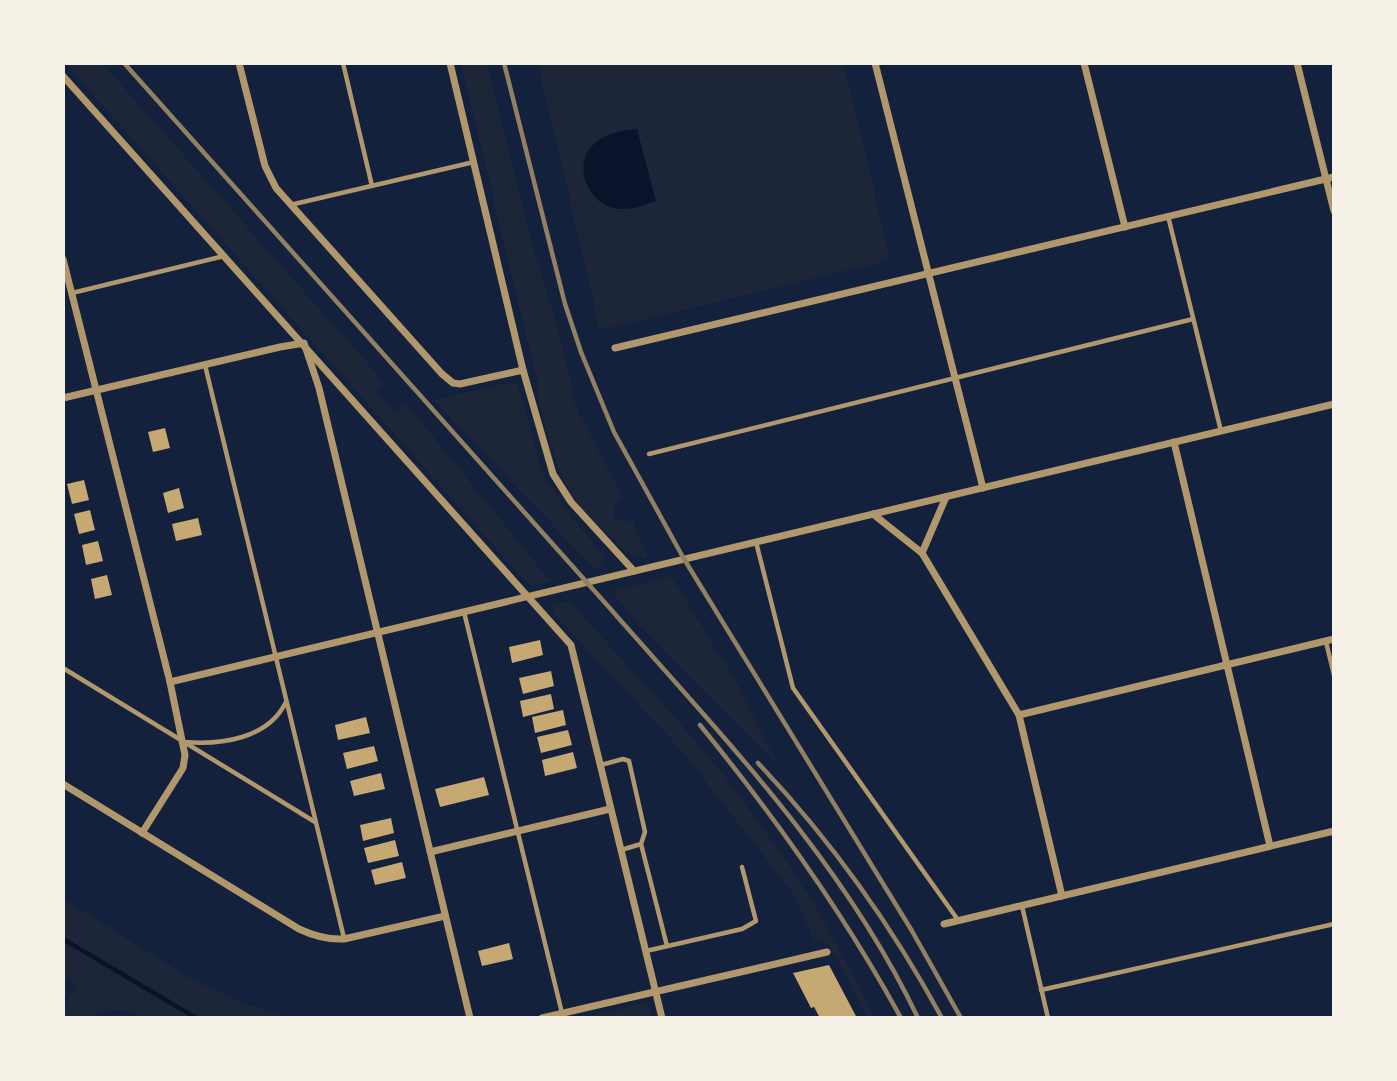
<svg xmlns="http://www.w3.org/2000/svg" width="1397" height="1081" font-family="'Source Serif 4',serif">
	<rect width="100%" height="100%" fill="#14213d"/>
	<g fill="#1d2539">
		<polygon points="65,63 102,63 384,382 376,391 395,412 406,403 550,581 533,586 526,582"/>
		<path d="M461,63H486L529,233L560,337L574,393L572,400L623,498L615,507L613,517L628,522L632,520L648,558C630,559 621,547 608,534C599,525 589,517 581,507C555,476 547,429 536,391L538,384Z"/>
		<polygon points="538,63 844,63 890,260 600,330"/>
		<polygon points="511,382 517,384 521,394 541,470 570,516 604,556 603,565 597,569 588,562 434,400"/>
		<polygon points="671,576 738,685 778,765 637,623 612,591"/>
		<polygon points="569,601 679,722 727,779 787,862 818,910 875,1018 868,1018 836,958 824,941 815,942 792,892 681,750 553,613 552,605"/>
		<polygon points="63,899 193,980 243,1003 293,1018 142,1018 127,1011 110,1009 91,1018 63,1018 63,1008 77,985 63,976"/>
		<polygon points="647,1002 651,1018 584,1018"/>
	</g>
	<path fill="#0b132b" d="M637,129L656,201C646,204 635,209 624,209C591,211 569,166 595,143C607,132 622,131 637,129Z"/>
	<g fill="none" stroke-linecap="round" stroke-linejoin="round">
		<polyline stroke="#0b132b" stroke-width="4.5" points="63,939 196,1018"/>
	</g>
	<g fill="#c6a872">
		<polygon points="165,428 170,448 153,452 148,432"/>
		<polygon points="84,480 89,500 72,504 67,484"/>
		<polygon points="179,488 184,508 168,513 163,493"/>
		<polygon points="90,510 95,530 79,534 74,514"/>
		<polygon points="198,518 202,535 176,541 172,524"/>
		<polygon points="98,541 103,561 86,565 82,545"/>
		<polygon points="107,575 112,595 95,599 91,579"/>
		<polygon points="540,640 543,655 512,663 509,647"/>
		<polygon points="551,671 554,686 523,694 519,678"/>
		<polygon points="551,694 554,709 523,717 520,701"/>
		<polygon points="563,710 566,725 535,733 532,717"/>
		<polygon points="366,717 370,733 338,740 335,725"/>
		<polygon points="568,730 572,745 541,753 537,737"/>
		<polygon points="374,746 378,761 347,769 343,753"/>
		<polygon points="573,752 577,768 545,776 542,760"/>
		<polygon points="381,773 385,789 354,796 350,781"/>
		<polygon points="484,777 489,795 440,807 435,789"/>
		<polygon points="391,818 394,833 363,841 360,825"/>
		<polygon points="395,840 399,856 368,863 364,848"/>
		<polygon points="402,862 406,878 375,885 371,870"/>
		<polygon points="509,943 513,959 482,966 478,951"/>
		<polygon points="829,965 857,1018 820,1018 814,1007 811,1008 793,973"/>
	</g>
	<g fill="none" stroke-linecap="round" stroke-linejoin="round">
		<g stroke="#b1986c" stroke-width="4.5">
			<polyline points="343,63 372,186"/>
			<polyline points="290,205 474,162"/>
			<polyline points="1168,216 1221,431"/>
			<polyline points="72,293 224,256"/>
			<polyline points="205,365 344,938"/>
			<polyline points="649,454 1193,319"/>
			<polyline points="756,542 793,688 958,920"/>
			<polyline points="464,612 562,1013"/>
			<polyline points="1326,642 1334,675"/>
			<polyline points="63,668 315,822"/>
			<path d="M184,742C221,745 268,739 286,702"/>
			<polyline points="601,765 623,759 629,761 645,832 641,844 667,946"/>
			<polyline points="621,850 641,844"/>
			<polyline points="1022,906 1048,1018"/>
			<polyline points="646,951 742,929 756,921 742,867"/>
			<polyline points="1041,990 1334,924"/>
		</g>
		<g stroke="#b1986c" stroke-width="7">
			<polyline points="239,63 265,166 276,188 442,374 453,383 460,384 523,370"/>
			<polyline points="450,63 523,370 553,474 571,502 634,571"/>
			<polyline points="875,63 983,488"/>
			<polyline points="1084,63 1125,227"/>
			<polyline points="1297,63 1334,211"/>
			<polyline points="63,76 571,645 662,1018"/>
			<polyline points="63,259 170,682 185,755 183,768 142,833"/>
			<polyline points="615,348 1334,177"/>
			<polyline points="63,398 280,347 304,343 319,388 470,1018"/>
			<polyline points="1174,442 1270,846"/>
			<polyline points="873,514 922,553 1019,715 1062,896"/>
			<polyline points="922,553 946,497"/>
			<polyline points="170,682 1334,404"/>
			<polyline points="1019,715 1334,639"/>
			<path d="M63,784L299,929C314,936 327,940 344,939L445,916"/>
			<polyline points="430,852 610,809"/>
			<polyline points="944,924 1334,831"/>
			<polyline points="542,1018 827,952"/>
		</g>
		<g stroke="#918062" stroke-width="4.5">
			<path d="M124,63C284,244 447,423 607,605C720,734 843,860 918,1018"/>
			<polyline points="504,63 565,304 581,352 614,432 684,559 912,931 961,1018"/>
			<path d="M700,725C775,817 844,914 901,1018"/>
			<path d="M758,763C829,838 892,926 942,1018"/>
		</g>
	</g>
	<rect width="1397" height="1081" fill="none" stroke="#f6f1e7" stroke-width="130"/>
</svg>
